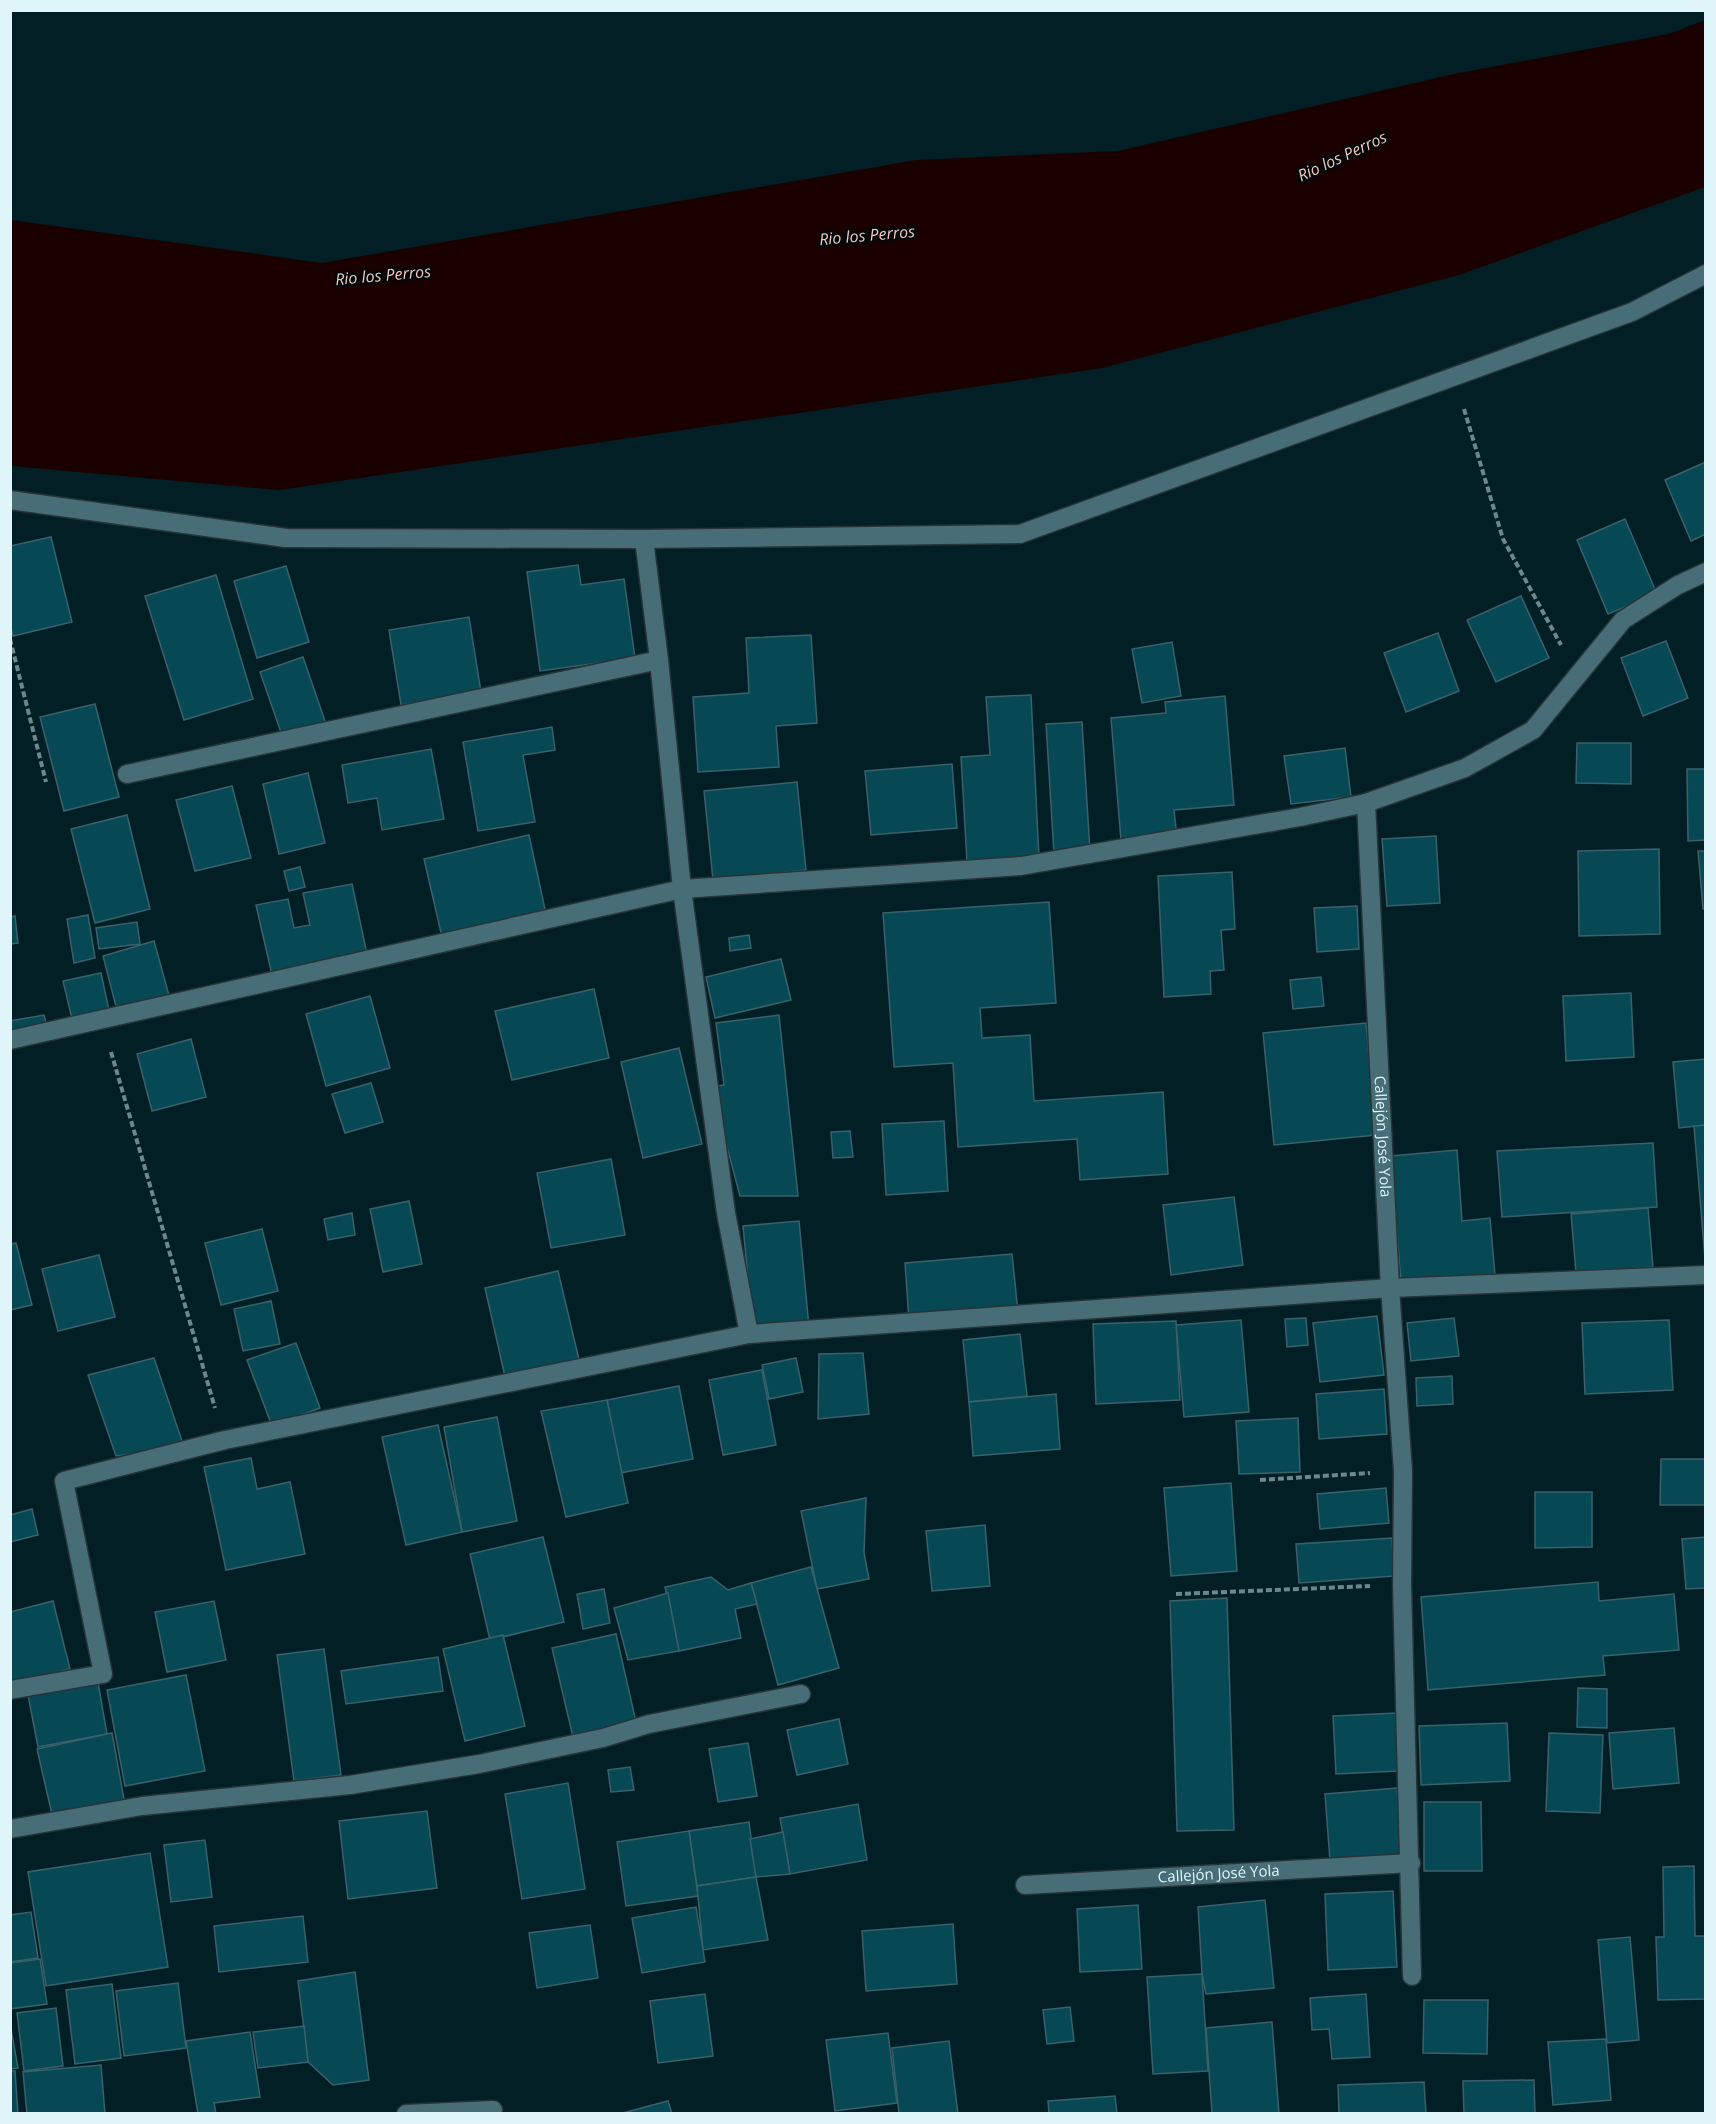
<svg xmlns="http://www.w3.org/2000/svg" width="1716" height="2124" font-family="'Open Sans',sans-serif">
	<rect width="100%" height="100%" fill="#011f25"/>
	<polygon fill="#1b0000" points="1705,20 1705,187 1459,275 1102,368 279,490 11,466 11,220 322,263 916,160 1118,151 1454,74 1669,34"/>
	<g fill="#064955" stroke="#3a616a" stroke-width="1.5">
		<polygon points="1706,462 1706,534 1691,541 1665,480"/>
		<polygon points="1625,519 1657,594 1608,614 1577,540"/>
		<polygon points="51,537 72,622 13,636 10,624 10,546"/>
		<polygon points="578,565 581,585 624,579 635,658 540,671 527,572"/>
		<polygon points="286,566 309,642 257,658 234,581"/>
		<polygon points="216,575 253,699 184,720 145,596"/>
		<polygon points="1521,596 1549,658 1496,682 1467,620"/>
		<polygon points="469,617 481,692 401,705 389,630"/>
		<polygon points="1438,633 1459,691 1406,712 1384,653"/>
		<polygon points="811,635 817,723 776,726 779,767 698,772 693,697 749,693 746,638"/>
		<polygon points="1666,641 1688,698 1643,716 1621,658"/>
		<polygon points="1172,642 1181,696 1142,703 1132,649"/>
		<polygon points="303,657 326,724 283,738 260,672"/>
		<polygon points="1031,695 1039,858 967,862 961,757 990,755 986,697"/>
		<polygon points="1225,696 1234,805 1174,810 1177,837 1121,841 1111,718 1166,713 1165,702"/>
		<polygon points="95,704 119,797 64,811 40,717"/>
		<polygon points="1082,722 1090,851 1054,854 1046,724"/>
		<polygon points="552,727 555,750 523,755 535,822 478,831 463,742"/>
		<polygon points="1577,743 1631,743 1631,784 1576,783"/>
		<polygon points="1345,748 1351,797 1291,804 1284,756"/>
		<polygon points="431,749 444,819 382,830 377,798 348,803 342,765"/>
		<polygon points="952,764 957,828 871,835 865,771"/>
		<polygon points="1687,769 1706,769 1706,840 1688,841"/>
		<polygon points="308,773 325,843 279,854 263,784"/>
		<polygon points="797,782 806,870 713,880 704,791"/>
		<polygon points="232,786 251,858 195,871 176,800"/>
		<polygon points="127,815 150,909 95,923 71,829"/>
		<polygon points="529,835 546,914 442,937 424,859"/>
		<polygon points="1436,836 1440,903 1387,906 1382,839"/>
		<polygon points="1659,849 1660,934 1579,936 1578,851"/>
		<polygon points="1698,851 1706,851 1706,909 1703,909"/>
		<polygon points="300,867 305,887 289,891 284,871"/>
		<polygon points="1232,872 1235,929 1221,930 1224,970 1210,971 1211,994 1164,997 1158,876"/>
		<polygon points="352,884 367,954 272,975 256,905 288,899 294,928 310,925 303,893"/>
		<polygon points="1049,902 1056,1003 980,1008 982,1038 1030,1035 1034,1101 1163,1092 1168,1174 1080,1180 1077,1139 958,1147 953,1063 894,1067 883,913"/>
		<polygon points="1357,906 1359,949 1317,952 1314,908"/>
		<polygon points="88,915 95,958 74,963 67,919"/>
		<polygon points="15,916 18,943 10,944 10,917"/>
		<polygon points="137,922 140,944 99,949 96,928"/>
		<polygon points="749,935 751,948 730,951 729,938"/>
		<polygon points="154,941 170,999 118,1014 103,956"/>
		<polygon points="781,959 791,1000 715,1018 706,977"/>
		<polygon points="101,973 110,1015 73,1023 63,981"/>
		<polygon points="1321,977 1324,1006 1293,1009 1290,980"/>
		<polygon points="594,989 609,1058 512,1080 495,1011"/>
		<polygon points="1631,993 1634,1057 1566,1061 1563,996"/>
		<polygon points="370,996 390,1068 326,1086 306,1014"/>
		<polygon points="44,1015 47,1027 10,1034 10,1021"/>
		<polygon points="779,1015 798,1196 740,1196 711,1087 724,1085 716,1023"/>
		<polygon points="1366,1023 1376,1135 1274,1145 1263,1033"/>
		<polygon points="191,1039 206,1097 152,1111 137,1054"/>
		<polygon points="679,1048 702,1144 643,1158 621,1062"/>
		<polygon points="1706,1059 1706,1125 1679,1128 1673,1062"/>
		<polygon points="371,1083 383,1122 345,1133 332,1094"/>
		<polygon points="944,1121 948,1191 886,1195 882,1124"/>
		<polygon points="1706,1125 1706,1271 1694,1126"/>
		<polygon points="850,1131 853,1157 833,1158 831,1132"/>
		<polygon points="1653,1143 1657,1207 1502,1217 1497,1151"/>
		<polygon points="1457,1150 1462,1221 1490,1218 1495,1275 1401,1283 1391,1156"/>
		<polygon points="611,1159 625,1235 551,1248 537,1173"/>
		<polygon points="1234,1197 1243,1265 1171,1275 1163,1205"/>
		<polygon points="409,1201 422,1264 383,1272 370,1209"/>
		<polygon points="1648,1208 1653,1267 1576,1273 1571,1214"/>
		<polygon points="352,1213 355,1235 328,1240 324,1219"/>
		<polygon points="799,1221 809,1327 753,1332 743,1226"/>
		<polygon points="262,1229 278,1291 221,1305 205,1243"/>
		<polygon points="16,1243 32,1305 10,1310 10,1244"/>
		<polygon points="1012,1254 1018,1312 909,1321 905,1263"/>
		<polygon points="99,1255 115,1317 58,1331 42,1269"/>
		<polygon points="558,1271 580,1364 506,1381 485,1288"/>
		<polygon points="271,1301 280,1344 243,1351 234,1309"/>
		<polygon points="1377,1316 1384,1375 1320,1382 1313,1323"/>
		<polygon points="1306,1318 1308,1345 1287,1347 1285,1319"/>
		<polygon points="1454,1318 1459,1356 1411,1361 1407,1323"/>
		<polygon points="1241,1320 1249,1412 1184,1417 1176,1325"/>
		<polygon points="1669,1320 1673,1390 1585,1394 1582,1323"/>
		<polygon points="1176,1321 1180,1400 1096,1404 1093,1324"/>
		<polygon points="1020,1334 1027,1396 969,1402 963,1340"/>
		<polygon points="296,1343 320,1408 272,1426 247,1360"/>
		<polygon points="863,1353 869,1414 818,1419 819,1354"/>
		<polygon points="154,1358 184,1447 116,1456 88,1375"/>
		<polygon points="796,1358 803,1392 769,1399 762,1365"/>
		<polygon points="762,1370 776,1445 723,1455 709,1380"/>
		<polygon points="1452,1376 1453,1404 1417,1406 1416,1378"/>
		<polygon points="679,1386 693,1459 620,1473 607,1400"/>
		<polygon points="1384,1389 1387,1434 1319,1439 1316,1394"/>
		<polygon points="1056,1394 1060,1449 973,1456 969,1402"/>
		<polygon points="607,1400 628,1503 566,1517 541,1411"/>
		<polygon points="497,1417 517,1521 462,1532 444,1427"/>
		<polygon points="1298,1418 1300,1472 1239,1474 1236,1421"/>
		<polygon points="438,1425 462,1532 406,1545 382,1437"/>
		<polygon points="251,1458 257,1489 290,1482 305,1554 226,1570 204,1467"/>
		<polygon points="1661,1459 1706,1459 1706,1505 1660,1505"/>
		<polygon points="1231,1483 1237,1571 1171,1576 1164,1488"/>
		<polygon points="1386,1488 1389,1523 1320,1529 1317,1494"/>
		<polygon points="1535,1492 1592,1492 1592,1547 1535,1548"/>
		<polygon points="866,1498 864,1553 869,1579 817,1589 801,1511"/>
		<polygon points="32,1509 38,1535 10,1542 10,1515"/>
		<polygon points="985,1525 990,1586 932,1591 926,1531"/>
		<polygon points="543,1537 564,1622 490,1640 470,1554"/>
		<polygon points="1706,1537 1706,1588 1686,1589 1682,1539"/>
		<polygon points="1392,1538 1394,1576 1299,1583 1296,1544"/>
		<polygon points="811,1567 839,1668 778,1685 751,1583"/>
		<polygon points="711,1577 728,1590 751,1583 757,1604 735,1609 741,1638 679,1651 665,1587"/>
		<polygon points="1598,1582 1599,1601 1674,1594 1679,1650 1603,1656 1605,1675 1428,1690 1421,1597"/>
		<polygon points="604,1589 610,1623 583,1629 577,1594"/>
		<polygon points="668,1593 679,1651 628,1660 614,1608"/>
		<polygon points="1227,1598 1234,1830 1177,1831 1170,1601"/>
		<polygon points="53,1601 70,1669 10,1684 10,1612"/>
		<polygon points="214,1601 226,1660 167,1672 155,1612"/>
		<polygon points="616,1634 636,1722 573,1737 552,1648"/>
		<polygon points="503,1635 525,1726 465,1741 443,1649"/>
		<polygon points="324,1649 341,1775 294,1781 277,1655"/>
		<polygon points="438,1657 443,1691 346,1704 341,1671"/>
		<polygon points="186,1675 205,1771 125,1786 107,1690"/>
		<polygon points="97,1677 107,1734 38,1747 27,1690"/>
		<polygon points="1578,1688 1607,1689 1607,1728 1577,1727"/>
		<polygon points="1396,1713 1398,1771 1336,1774 1333,1716"/>
		<polygon points="839,1719 848,1764 797,1775 787,1730"/>
		<polygon points="1507,1723 1510,1781 1421,1785 1419,1726"/>
		<polygon points="1674,1728 1679,1783 1613,1789 1609,1733"/>
		<polygon points="112,1733 125,1805 53,1819 37,1749"/>
		<polygon points="1549,1733 1603,1735 1600,1813 1546,1811"/>
		<polygon points="748,1743 757,1796 718,1802 709,1749"/>
		<polygon points="630,1767 634,1790 611,1792 608,1770"/>
		<polygon points="568,1783 585,1889 522,1899 505,1794"/>
		<polygon points="1397,1788 1402,1857 1330,1861 1325,1794"/>
		<polygon points="1424,1802 1481,1802 1482,1871 1424,1871"/>
		<polygon points="858,1804 867,1860 790,1874 780,1818"/>
		<polygon points="427,1811 437,1888 348,1899 339,1821"/>
		<polygon points="749,1822 756,1877 697,1886 689,1831"/>
		<polygon points="689,1831 698,1896 626,1906 617,1842"/>
		<polygon points="783,1832 790,1874 756,1877 750,1839"/>
		<polygon points="205,1840 212,1897 171,1902 164,1845"/>
		<polygon points="150,1853 168,1967 46,1986 28,1872"/>
		<polygon points="1694,1866 1695,1936 1706,1936 1706,1999 1658,2000 1656,1937 1664,1937 1663,1867"/>
		<polygon points="756,1877 768,1940 703,1950 697,1886"/>
		<polygon points="1393,1891 1397,1967 1328,1970 1325,1894"/>
		<polygon points="1265,1900 1274,1988 1206,1994 1202,1974 1198,1907"/>
		<polygon points="1138,1905 1142,1969 1080,1972 1077,1909"/>
		<polygon points="696,1907 705,1962 642,1973 632,1918"/>
		<polygon points="31,1912 38,1958 10,1962 10,1915"/>
		<polygon points="303,1916 308,1962 219,1972 214,1926"/>
		<polygon points="953,1924 957,1984 866,1991 862,1931"/>
		<polygon points="590,1925 598,1978 537,1988 529,1933"/>
		<polygon points="1630,1937 1639,2040 1607,2043 1598,1940"/>
		<polygon points="40,1959 47,2004 10,2009 10,1963"/>
		<polygon points="355,1972 369,2080 333,2085 308,2062 298,1981"/>
		<polygon points="1202,1974 1208,2071 1153,2074 1147,1977"/>
		<polygon points="178,1983 186,2048 124,2056 116,1991"/>
		<polygon points="112,1984 121,2058 75,2064 66,1990"/>
		<polygon points="705,1994 713,2056 658,2063 650,2001"/>
		<polygon points="1366,1994 1370,2057 1332,2059 1329,2029 1312,2030 1310,1998"/>
		<polygon points="1424,2000 1488,2000 1487,2054 1423,2053"/>
		<polygon points="1070,2007 1074,2041 1047,2044 1043,2010"/>
		<polygon points="56,2008 63,2066 24,2071 17,2013"/>
		<polygon points="1272,2022 1279,2114 1212,2114 1206,2028"/>
		<polygon points="10,2023 18,2068 10,2069"/>
		<polygon points="304,2026 308,2062 258,2068 253,2032"/>
		<polygon points="250,2032 260,2097 214,2103 216,2114 198,2114 186,2041"/>
		<polygon points="888,2033 897,2103 835,2111 826,2040"/>
		<polygon points="1606,2039 1611,2100 1553,2105 1548,2042"/>
		<polygon points="949,2041 958,2114 899,2114 892,2048"/>
		<polygon points="101,2065 105,2114 27,2114 23,2072"/>
		<polygon points="10,2071 15,2071 18,2114 10,2114"/>
		<polygon points="1534,2080 1535,2114 1464,2114 1463,2081"/>
		<polygon points="1424,2082 1426,2114 1339,2114 1338,2085"/>
		<polygon points="1115,2096 1117,2114 1049,2114 1048,2101"/>
		<polygon points="668,2101 672,2114 619,2114"/>
	</g>
	<g fill="none" stroke-linecap="round" stroke-linejoin="round">
		<g stroke="#283337" stroke-width="21">
			<g id="lane">
				<path id="s1" d="M1366,803L1390,1288L1403,1471L1402,1585L1412,1976"/>
				<polyline points="682,889 726,1213 749,1334"/>
				<polyline points="10,1040 682,889 1021,866 1300,817 1366,803 1465,768 1533,730 1623,620 1678,585 1706,572"/>
				<polyline points="10,1690 103,1674 64,1481 225,1440 749,1334 1390,1288 1706,1275"/>
			</g>
		</g>
		<g stroke="#283337" stroke-width="21">
			<g id="street">
				<polyline points="10,500 286,538 644,539 1020,534 1632,312 1706,274"/>
				<polyline points="644,539 659,660 682,889"/>
				<polyline points="127,774 659,660"/>
				<polyline points="10,1829 142,1806 350,1785 479,1764 603,1738 649,1724 801,1694"/>
				<path id="s2" d="M1025,1885L1411,1863"/>
				<polyline points="406,2114 493,2110"/>
			</g>
		</g>
		<g stroke="#6e878d" stroke-width="4" stroke-dasharray="6 3" stroke-linecap="butt">
			<polyline points="1464,409 1503,539 1561,645"/>
			<polyline points="10,639 46,782"/>
			<polyline points="111,1052 215,1408"/>
			<polyline points="1260,1480 1370,1473"/>
			<polyline points="1176,1594 1370,1586"/>
		</g>
		<use href="#lane" stroke="#476e77" stroke-width="18"/>
		<use href="#street" stroke="#476e77" stroke-width="18"/>
	</g>
	<g text-anchor="middle" stroke-width="5" stroke-linejoin="round" paint-order="stroke">
		<g font-size="15" fill="#e0f5fa" stroke="#00080b">
			<text dy="5" stroke="none"><textPath href="#s1" startOffset="334">Callejón José Yola</textPath></text>
			<text dy="5" stroke="none"><textPath href="#s2" startOffset="194">Callejón José Yola</textPath></text>
		</g>
		<g font-size="16" font-style="italic" fill="#f5c8bc" stroke="#00080b">
			<text transform="translate(1342 156) rotate(-25)" y="6">Rio los Perros</text>
			<text transform="translate(867 235) rotate(-5)" y="6">Rio los Perros</text>
			<text transform="translate(383 275) rotate(-5)" y="6">Rio los Perros</text>
		</g>
	</g>
	<rect width="1716" height="2124" fill="none" stroke="#e0f5fa" stroke-width="24"/>
</svg>
